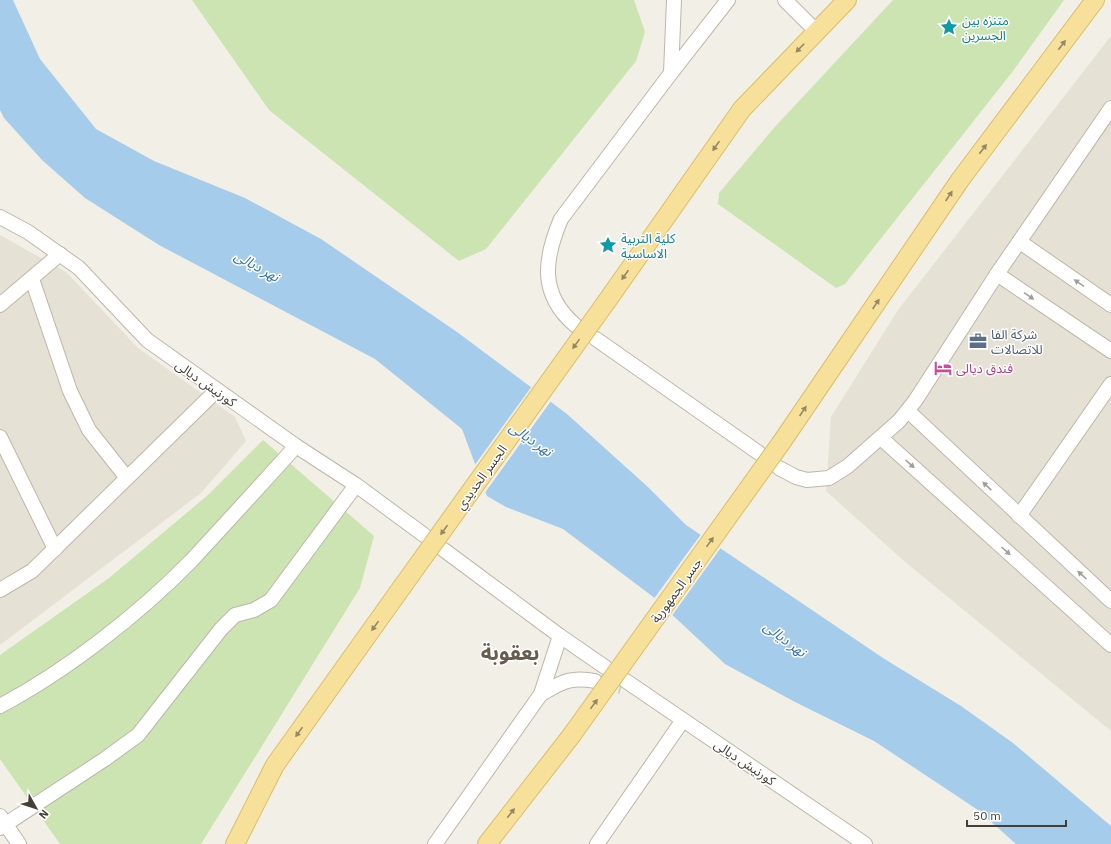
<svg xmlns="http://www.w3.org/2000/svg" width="1111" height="844" font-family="'IBM Plex Sans','Noto Sans Arabic',sans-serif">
	<rect width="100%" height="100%" fill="#f2efe6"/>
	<g fill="#e5e1d4">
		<polygon points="1111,36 1111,731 904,561 826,491 831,417 898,310"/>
		<polygon points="0,235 66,272 138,348 235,417 246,441 201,493 0,645"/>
	</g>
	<g fill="#cbe4b1">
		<polygon points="192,0 634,0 645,32 636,61 486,249 459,261 269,110"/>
		<polygon points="893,0 1064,0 1013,71 845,284 836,288 718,204 719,193 773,129"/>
		<polygon points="263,440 374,536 360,588 201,844 60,844 0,759 0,655 109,578 208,495"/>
	</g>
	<polygon fill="#a6cceb" points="0,0 13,0 40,59 96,129 154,161 245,198 321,239 457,332 567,414 649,488 686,525 883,658 961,706 1013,743 1111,826 1111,844 1016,844 978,810 874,741 795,702 725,664 652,596 563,529 506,507 487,496 462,429 375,359 159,245 85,198 42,160 4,118 0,110"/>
	<g fill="#f2efe6">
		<polygon points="532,386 551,401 484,494 474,466"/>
		<polygon points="702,533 722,546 671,617 653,600"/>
	</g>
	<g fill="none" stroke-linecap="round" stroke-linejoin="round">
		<polyline stroke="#cfccc3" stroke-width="14" stroke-dasharray="14 7" stroke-linecap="butt" points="599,682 621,687"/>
		<g stroke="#bdb7a9" stroke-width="16">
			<g id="minor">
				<polyline points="785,0 816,31"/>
				<polyline points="671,73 674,0"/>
				<polyline points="0,217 28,232 79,268 147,340 296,446 356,485 424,535"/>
				<polyline points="1020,242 1111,305"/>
				<polyline points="997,274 1111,351"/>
				<polyline points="32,279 70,391 89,430 127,478"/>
				<polyline points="0,305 60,254"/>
				<path d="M575,325C539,294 544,259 561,219L671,73L728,0"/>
				<polyline points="596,339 759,453"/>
				<polyline points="908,411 1111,601"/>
				<polyline points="0,437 55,549"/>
				<polyline points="881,438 1111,645"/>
				<polyline points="779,468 796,477 807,480 829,478 848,466 899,421 915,401 997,274 1111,108"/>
				<polyline points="1019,516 1111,384"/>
				<polyline points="444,550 560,636 605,667"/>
				<polyline points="0,590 32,571 217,390"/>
				<polyline points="626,681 865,844"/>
				<path d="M541,694C561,683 570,676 595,681"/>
				<path d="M0,706C66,671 138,615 191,561C226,523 261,485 296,446"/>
				<polyline points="0,816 19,844"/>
				<polyline points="0,828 105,759 138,735 221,629 235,615 254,610 271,600 356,485"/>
				<polyline points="435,844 541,694 560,636"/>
				<polyline points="597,844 683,720"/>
			</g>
		</g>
		<g stroke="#dbbe6a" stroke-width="20">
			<g id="major">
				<polyline points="607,301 742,109 847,0"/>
				<polyline points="781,443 960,180 1095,0"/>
				<polyline points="235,844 275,765 397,594"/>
				<polyline points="487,844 571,736"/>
			</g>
		</g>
		<use href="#minor" stroke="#fff" stroke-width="14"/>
		<use href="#major" stroke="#f7e099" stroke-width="18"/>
		<g stroke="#dbbe6a" stroke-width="20" stroke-linecap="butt">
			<g id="major-bridge">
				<polyline points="397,594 607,301"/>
				<polyline points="571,736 781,443"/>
			</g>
		</g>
		<use href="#major-bridge" stroke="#f7e099" stroke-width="18"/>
	</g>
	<defs><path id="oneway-solid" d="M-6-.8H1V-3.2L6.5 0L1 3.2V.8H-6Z"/></defs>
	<g fill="#958763">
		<use href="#oneway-solid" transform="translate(1062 45) rotate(-53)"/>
		<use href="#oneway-solid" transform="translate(800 48) rotate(134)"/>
		<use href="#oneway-solid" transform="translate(716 146) rotate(125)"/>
		<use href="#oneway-solid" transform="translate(983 149) rotate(-53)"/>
		<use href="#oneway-solid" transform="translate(949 196) rotate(-56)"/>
		<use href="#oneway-solid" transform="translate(625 275) rotate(125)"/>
		<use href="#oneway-solid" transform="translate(876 304) rotate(-56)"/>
		<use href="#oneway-solid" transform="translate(576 344) rotate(126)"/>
		<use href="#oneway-solid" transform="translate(803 411) rotate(-56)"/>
		<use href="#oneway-solid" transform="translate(444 530) rotate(126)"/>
		<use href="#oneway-solid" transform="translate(710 542) rotate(-54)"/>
		<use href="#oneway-solid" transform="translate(375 626) rotate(126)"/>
		<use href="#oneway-solid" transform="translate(594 704) rotate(-54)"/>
		<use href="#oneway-solid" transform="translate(299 732) rotate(126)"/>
		<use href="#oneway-solid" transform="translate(511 813) rotate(-52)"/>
	</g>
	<g fill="#a29f9a">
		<use href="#oneway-solid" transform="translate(1079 283) rotate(-146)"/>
		<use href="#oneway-solid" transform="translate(1029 296) rotate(34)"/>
		<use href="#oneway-solid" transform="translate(910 464) rotate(42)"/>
		<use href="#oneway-solid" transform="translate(987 486) rotate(-137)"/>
		<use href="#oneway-solid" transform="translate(1006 551) rotate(42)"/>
		<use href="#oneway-solid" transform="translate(1082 575) rotate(-138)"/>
	</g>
	<defs>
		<g id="sight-bare" transform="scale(1.38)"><path d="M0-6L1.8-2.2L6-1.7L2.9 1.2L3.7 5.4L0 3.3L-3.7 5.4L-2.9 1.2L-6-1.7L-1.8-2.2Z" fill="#0f9aa8" stroke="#fff" stroke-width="2.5" paint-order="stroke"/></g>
		<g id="office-bare" transform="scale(1.38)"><path d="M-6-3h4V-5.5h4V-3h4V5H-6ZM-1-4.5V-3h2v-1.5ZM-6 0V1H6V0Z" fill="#5c6f8a" stroke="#fff" stroke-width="2.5" paint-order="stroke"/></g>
		<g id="hotel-bare" transform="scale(1.38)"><path d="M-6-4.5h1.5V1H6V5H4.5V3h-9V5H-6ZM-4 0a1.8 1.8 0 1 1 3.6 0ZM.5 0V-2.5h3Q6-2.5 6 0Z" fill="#d1479c" stroke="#fff" stroke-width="2.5" paint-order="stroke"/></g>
	</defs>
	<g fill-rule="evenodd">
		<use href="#sight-bare" x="949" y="27"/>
		<use href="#sight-bare" x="608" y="245"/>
		<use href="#office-bare" x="978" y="341"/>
		<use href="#hotel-bare" x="943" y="368"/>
	</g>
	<g text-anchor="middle" stroke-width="3" stroke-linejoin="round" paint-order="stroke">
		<g font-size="13" fill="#0d838f" stroke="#fff" text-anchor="start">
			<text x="962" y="25">متنزه بين<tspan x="962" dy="15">الجسرين</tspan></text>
			<text x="621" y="243">كلية التربية<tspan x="621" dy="15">الاساسية</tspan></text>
		</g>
		<g font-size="13" fill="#4e5e75" stroke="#fff" text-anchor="start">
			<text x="991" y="339">شركة الفا<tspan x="991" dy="15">للاتصالات</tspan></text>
		</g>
		<g font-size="13" fill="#b23c85" stroke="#fff" text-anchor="start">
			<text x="956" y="373">فندق ديالى</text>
		</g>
		<g font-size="13" fill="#443f36" stroke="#fff">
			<text transform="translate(206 383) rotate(35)" y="5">كورنيش ديالى</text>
			<text transform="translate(481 477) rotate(-54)" y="5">الجسر الحديدي</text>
			<text transform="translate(676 590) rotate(-54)" y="5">جسر الجمهورية</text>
			<text transform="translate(745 762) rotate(34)" y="5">كورنيش ديالى</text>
		</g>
		<g font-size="14" font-style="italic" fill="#3674a9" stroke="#fff">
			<text transform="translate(257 266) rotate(29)" y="5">نهر ديالى</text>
			<text transform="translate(531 439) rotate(35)" y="5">نهر ديالى</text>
			<text transform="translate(785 639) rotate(37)" y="5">نهر ديالى</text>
		</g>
		<g font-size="21" font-weight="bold" fill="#665d4e" stroke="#fff">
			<text x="510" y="660">بعقوبة</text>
		</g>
	</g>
	<g transform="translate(36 808) rotate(129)" stroke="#ffffff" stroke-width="3" paint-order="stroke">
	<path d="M0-3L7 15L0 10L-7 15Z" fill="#443f36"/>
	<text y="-6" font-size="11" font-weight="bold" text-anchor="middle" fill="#443f36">N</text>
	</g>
	<path d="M967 820v6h99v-6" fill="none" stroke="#443f36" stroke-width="2"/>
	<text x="973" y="820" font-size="12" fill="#443f36" stroke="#ffffff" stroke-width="3" paint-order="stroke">50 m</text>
</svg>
